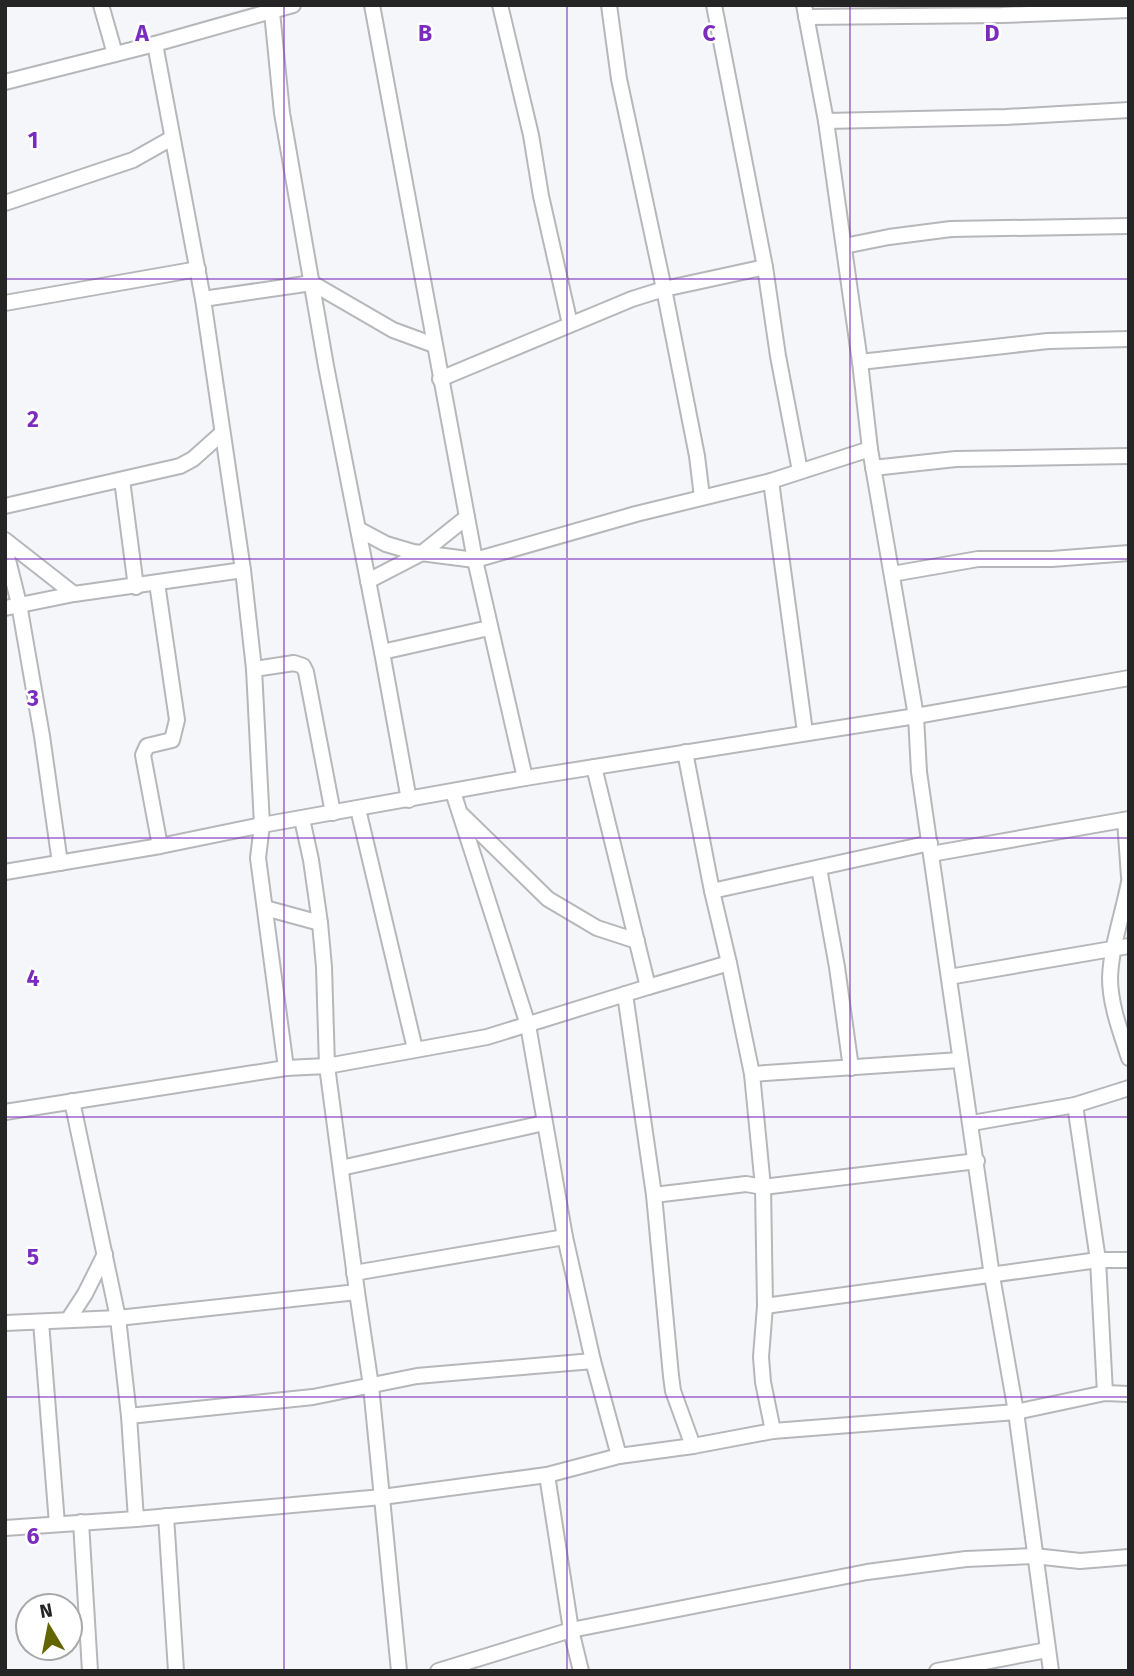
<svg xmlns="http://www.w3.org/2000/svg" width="1134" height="1676" font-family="'Fira Sans',sans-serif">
	<rect width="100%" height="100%" fill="#f5f6f9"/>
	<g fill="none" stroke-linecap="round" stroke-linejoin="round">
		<g stroke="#b6b7ba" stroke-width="18">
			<g id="minor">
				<polyline points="101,5 115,54"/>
				<polyline points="372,5 475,560 525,778"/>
				<polyline points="500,5 531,135 541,196 570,324"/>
				<polyline points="609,5 619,79 664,289 697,456 702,497"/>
				<polyline points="714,5 765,267 778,356 800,471"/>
				<polyline points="804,5 826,121 860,362 870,449 916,716 919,772 992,1276 1016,1412 1051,1671"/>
				<polyline points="272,12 282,113 326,366 382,652 409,800"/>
				<polyline points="806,17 1002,15 1129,10"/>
				<polyline points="155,44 203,299 243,570 254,669 262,825 258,858 286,1068"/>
				<polyline points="5,82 155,44 293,5"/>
				<polyline points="826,121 1006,117 1129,110"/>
				<polyline points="5,203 133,160 172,138"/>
				<polyline points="844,246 889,237 951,229 1129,226"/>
				<polyline points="203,299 312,283 393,330 434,345"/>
				<polyline points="5,303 198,269"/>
				<polyline points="860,362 1048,341 1129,339"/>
				<polyline points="440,379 632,299 664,289 765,267"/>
				<polyline points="873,468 956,459 1129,456"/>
				<polyline points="122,480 136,587"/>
				<polyline points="771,481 805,732"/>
				<polyline points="5,506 180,466 193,459 222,433"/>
				<polyline points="358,529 386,544 413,552 475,560 636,514 771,481 870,449"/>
				<polyline points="5,540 74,594"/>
				<polyline points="5,548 19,604 42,736 60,863"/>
				<polyline points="892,574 978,559 1052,559 1129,553"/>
				<polyline points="368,581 422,553 467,517"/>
				<polyline points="157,583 177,720 172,740 147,746 143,755 160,846"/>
				<polyline points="5,608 74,594 243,570"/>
				<polyline points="382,652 489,628"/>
				<polyline points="254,669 294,663 303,666 306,672 333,813"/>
				<polyline points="685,752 712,891 729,963"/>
				<polyline points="594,767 648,987 729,963 752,1074 763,1187 765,1306 761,1357 763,1382 773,1431"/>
				<polyline points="453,792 528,1025 565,1237 593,1361 619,1456"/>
				<polyline points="358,809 415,1049"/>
				<polyline points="462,815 548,899 597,928 637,941"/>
				<polyline points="1125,820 1129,877"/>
				<polyline points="931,854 1129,819"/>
				<polyline points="819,868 837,967 851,1068"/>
				<polyline points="5,872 160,846 262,825 525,778 916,716 1129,678"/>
				<path d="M1129,882C1123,914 1111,946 1110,978C1110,1005 1121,1033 1129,1058"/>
				<polyline points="712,891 930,843"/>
				<polyline points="265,908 320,923"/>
				<polyline points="949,977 1129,946"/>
				<polyline points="625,994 654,1195 671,1376 673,1391 693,1446"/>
				<polyline points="752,1074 960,1060"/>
				<polyline points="72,1101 118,1318 129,1416 136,1519"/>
				<polyline points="1075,1105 1098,1260 1105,1393"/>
				<polyline points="5,1112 286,1068 327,1066 487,1037 648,987"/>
				<polyline points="972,1123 1075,1105 1129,1088"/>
				<polyline points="341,1168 544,1123"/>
				<polyline points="654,1195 746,1184 763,1187 977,1161"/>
				<polyline points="354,1273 565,1237"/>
				<polyline points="357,1292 371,1386 399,1671"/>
				<polyline points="765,1306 1098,1260 1129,1260"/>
				<polyline points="68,1320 85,1294 105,1254"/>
				<polyline points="41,1322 57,1524"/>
				<polyline points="5,1323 118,1318 357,1292 327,1066 324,967 320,923 311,860 302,819"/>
				<polyline points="129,1416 313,1397 417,1376 593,1361"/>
				<polyline points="547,1475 571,1630 581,1671"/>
				<polyline points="166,1516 176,1671"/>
				<polyline points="81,1522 90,1671"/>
				<polyline points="5,1528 136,1519 382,1497 547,1475 619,1456 693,1446 773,1431 1016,1412 1105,1393 1129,1394"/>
				<polyline points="438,1671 571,1630 867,1572 966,1559 1034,1556 1080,1561 1129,1557"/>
				<polyline points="937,1671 1047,1650"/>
			</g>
		</g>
		<use href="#minor" stroke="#fff" stroke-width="14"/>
	</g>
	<path fill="none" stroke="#7b2cbf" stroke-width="2" stroke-opacity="0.55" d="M284,5V1671M567,5V1671M850,5V1671M5,279H1129M5,559H1129M5,838H1129M5,1117H1129M5,1397H1129"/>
	<g font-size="23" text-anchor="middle" font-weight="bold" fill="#7b2cbf" stroke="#fff" stroke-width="5" stroke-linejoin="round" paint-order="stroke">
		<text x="142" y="41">A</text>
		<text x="425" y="41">B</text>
		<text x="709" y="41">C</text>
		<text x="992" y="41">D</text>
		<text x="33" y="148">1</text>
		<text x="33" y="427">2</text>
		<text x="33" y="706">3</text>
		<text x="33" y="986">4</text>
		<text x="33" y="1265">5</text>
		<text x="33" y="1544">6</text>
	</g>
	<rect width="1134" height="1676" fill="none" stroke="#252526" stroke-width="14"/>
	<g transform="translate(49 1627) rotate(350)"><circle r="33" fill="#ffffff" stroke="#a8a8a8" stroke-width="2"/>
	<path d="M0-5L12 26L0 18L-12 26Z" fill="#626500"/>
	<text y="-10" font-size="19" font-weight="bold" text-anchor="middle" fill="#252526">N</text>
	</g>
</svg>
